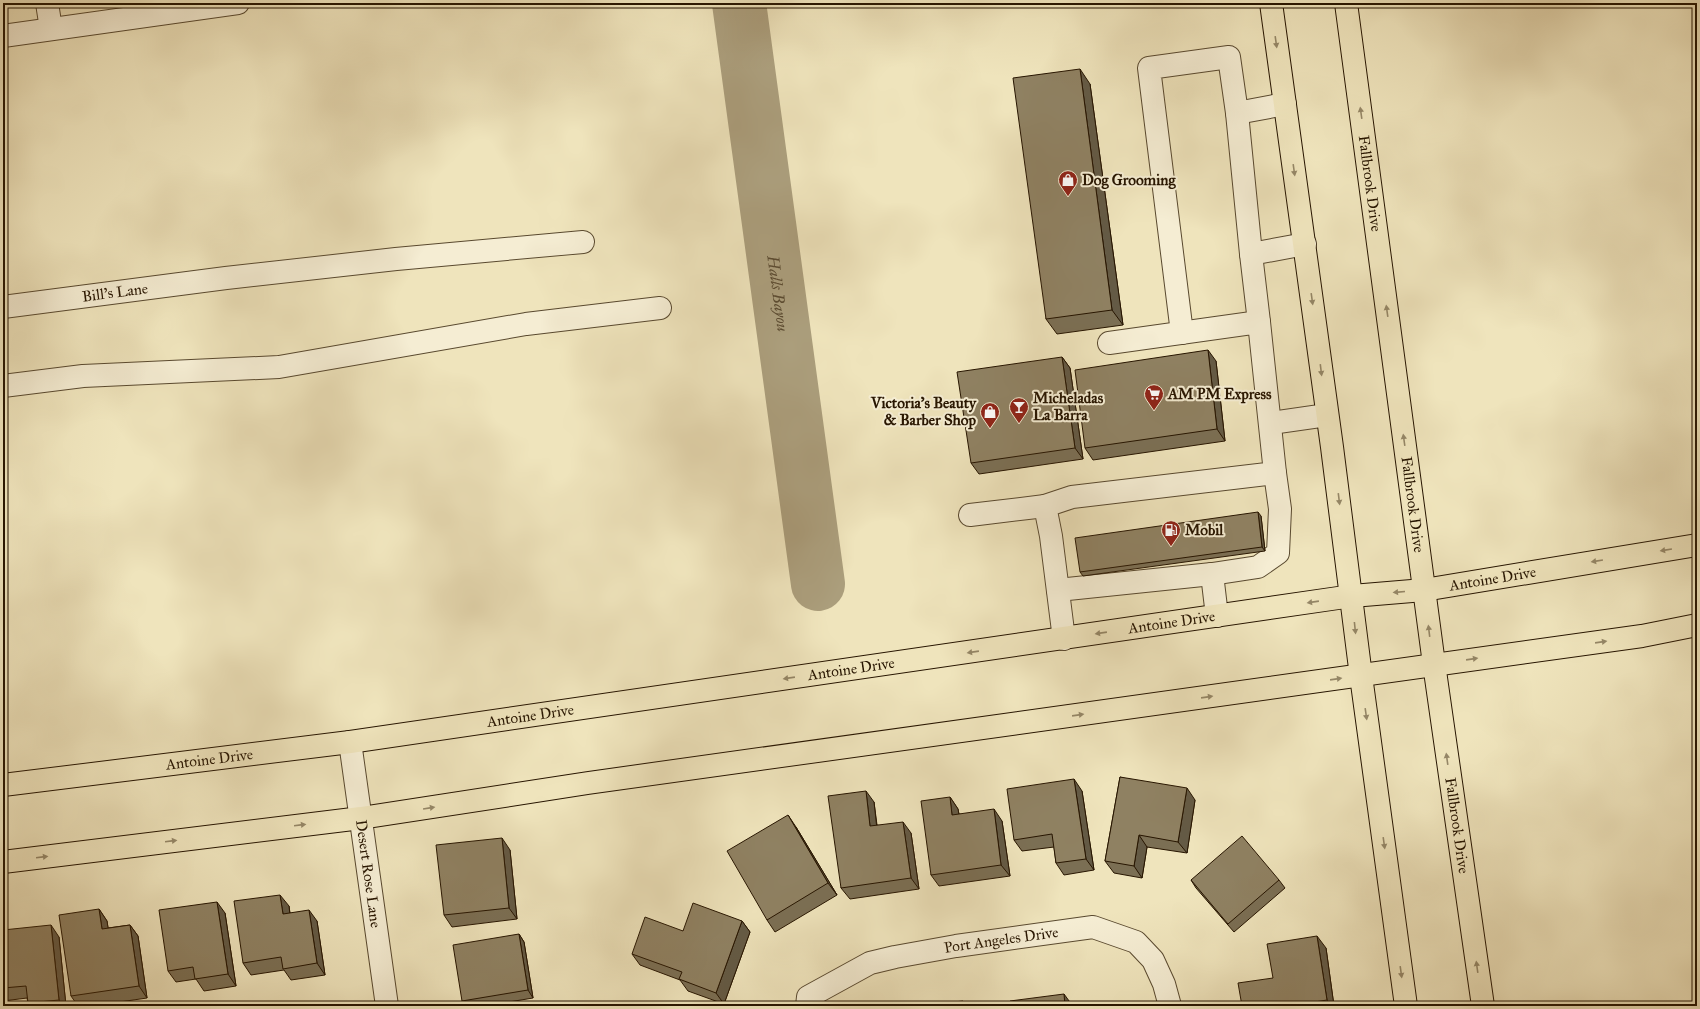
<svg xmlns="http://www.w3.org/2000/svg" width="1700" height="1009" font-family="'IM FELL Great Primer',serif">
	<rect width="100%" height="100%" fill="#efe4bc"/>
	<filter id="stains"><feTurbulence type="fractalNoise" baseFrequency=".005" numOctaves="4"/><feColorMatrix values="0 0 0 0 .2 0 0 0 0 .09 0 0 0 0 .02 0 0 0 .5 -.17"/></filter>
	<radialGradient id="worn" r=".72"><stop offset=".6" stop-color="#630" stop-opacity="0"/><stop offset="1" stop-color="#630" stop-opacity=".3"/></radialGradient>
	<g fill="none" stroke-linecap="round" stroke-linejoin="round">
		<path stroke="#ab9e7c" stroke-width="54" id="s1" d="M739,3L818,584"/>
		<g stroke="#59492f" stroke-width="24">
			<g id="minor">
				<polyline points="47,3 51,29"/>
				<polyline points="3,36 238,3"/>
				<polyline points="1237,113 1251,254"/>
				<path id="s2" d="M3,307L226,278L396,259L583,242"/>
				<polyline points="1259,322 1251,254 1305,244"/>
				<polyline points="1182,333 1149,68 1229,57 1237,113 1285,104"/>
				<polyline points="3,386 83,376 279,367 526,324 660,308"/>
				<polyline points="1271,423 1327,415"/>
				<polyline points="970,515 1045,506"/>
				<polyline points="1212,574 1217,616"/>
				<polyline points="1058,590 1212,574 1258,567 1278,553 1280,509 1275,473"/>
				<polyline points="1064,639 1051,536 1045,506 1072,497 1275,473 1259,322 1109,343"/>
				<path id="s3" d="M350,742L387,1006"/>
				<path id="s4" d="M807,1006L808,997L870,963L895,957L956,946L1093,927L1136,942L1153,960L1164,984L1170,1006"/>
			</g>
		</g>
		<g stroke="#271500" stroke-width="24">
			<g id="major">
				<polyline points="1271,3 1332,447 1361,676 1406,1006"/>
				<path id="s5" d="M1346,3L1434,664L1483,1006"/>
				<path id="s6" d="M3,785L350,742L1352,596L1424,590L1697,545"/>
				<polyline points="3,862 361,818 588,783 1642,636 1697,625"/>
			</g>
		</g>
		<use href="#minor" stroke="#f5edd3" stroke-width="22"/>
		<use href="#major" stroke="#efe4bc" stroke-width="22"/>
	</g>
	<g fill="#7b6f54" stroke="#271500">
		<polygon points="1090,84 1123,325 1057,334 1046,319"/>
		<polygon points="1062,357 1070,368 1083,459 979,474 971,463"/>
		<polygon points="1216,361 1225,441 1093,460 1085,448"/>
		<polygon points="1261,516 1265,551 1083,576 1080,572"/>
		<polygon points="1120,777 1195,800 1187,853 1147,847 1142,878 1114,873 1105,861"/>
		<polygon points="1082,791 1094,870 1064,875 1056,863 1054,847 1022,851 1014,840"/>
		<polygon points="950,797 958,809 959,814 1002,821 1010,876 939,886 931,875"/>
		<polygon points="874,802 877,825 911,833 919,889 850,899 841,888"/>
		<polygon points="796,827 837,895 775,932 767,920"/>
		<polygon points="510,850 517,919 452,927 444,915"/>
		<polygon points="1191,880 1279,880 1285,888 1234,932 1196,888"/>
		<polygon points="289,906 290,913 317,921 325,975 291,980 284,970 251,975 243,963"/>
		<polygon points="99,909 107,921 108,928 130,925 138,936 147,998 92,1006 78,1006 71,996"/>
		<polygon points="225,913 236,986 204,991 196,979 176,982 168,971"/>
		<polygon points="742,921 750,932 724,1004 688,991 680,980 640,965 632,954 683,931"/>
		<polygon points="3,930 59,937 66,1006 30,1006 28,1003 27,998 3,1001"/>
		<polygon points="519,934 524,942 533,998 485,1006 465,1006 462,1001"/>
		<polygon points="1326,948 1334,1006 1242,1006 1273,978"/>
	</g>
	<g fill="#645a45" stroke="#271500">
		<polygon points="1080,69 1090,84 1123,325 1112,310"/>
		<polygon points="1208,350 1216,361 1225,441 1217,429"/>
		<polygon points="1062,357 1070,368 1083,459 1075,448"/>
		<polygon points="1258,512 1261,516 1265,551 1262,547"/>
		<polygon points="1074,779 1082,791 1094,870 1086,859"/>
		<polygon points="1187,788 1195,800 1187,853 1178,842"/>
		<polygon points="866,791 874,802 878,838 870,826"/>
		<polygon points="950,797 958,809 961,827 952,815"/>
		<polygon points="994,809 1002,821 1010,876 1001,865"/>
		<polygon points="788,815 796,827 837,895 828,883"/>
		<polygon points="903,822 911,833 919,889 911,878"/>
		<polygon points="1139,835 1147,847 1142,878 1134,866"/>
		<polygon points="502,838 510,850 517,919 509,908"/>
		<polygon points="280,895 289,906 291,925 283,914"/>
		<polygon points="217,902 225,913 236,986 228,974"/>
		<polygon points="99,909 107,921 110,940 102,929"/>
		<polygon points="309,910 317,921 325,975 317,963"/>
		<polygon points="742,921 750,932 724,1004 716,993"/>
		<polygon points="51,925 59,937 66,1006 63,1006 59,1000"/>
		<polygon points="130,925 138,936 147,998 139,986"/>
		<polygon points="519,934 524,942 533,998 528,990"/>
		<polygon points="1317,936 1326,948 1334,1006 1331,1006 1327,1000"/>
		<polygon points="1064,994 1072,1005 1072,1006 1065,1006"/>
		<polygon points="963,1001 967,1006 964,1006"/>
	</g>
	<g fill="#8f8162" stroke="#271500">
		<polygon points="1080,69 1112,310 1046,319 1013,78"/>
		<polygon points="1208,350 1217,429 1085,448 1075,370"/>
		<polygon points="1062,357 1075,448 971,463 957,372"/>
		<polygon points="1258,512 1262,547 1080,572 1075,538"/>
		<polygon points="1120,777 1187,788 1178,842 1139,835 1134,866 1105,861"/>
		<polygon points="1074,779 1086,859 1056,863 1052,834 1014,840 1007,789"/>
		<polygon points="866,791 870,826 903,822 911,878 841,888 828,796"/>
		<polygon points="950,797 952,815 994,809 1001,865 931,875 921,801"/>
		<polygon points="788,815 828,883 767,920 727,851"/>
		<polygon points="1242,836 1279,880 1228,924 1191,880"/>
		<polygon points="502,838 509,908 444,915 436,845"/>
		<polygon points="280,895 283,914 309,910 317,963 283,969 281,957 243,963 234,901"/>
		<polygon points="217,902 228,974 195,979 193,967 168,971 159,910"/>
		<polygon points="693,903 742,921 716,993 679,979 682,972 632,954 645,917 683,931"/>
		<polygon points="99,909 102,929 130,925 139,986 71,996 59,915"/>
		<polygon points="51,925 59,1000 28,1003 26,986 3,988 3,930"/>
		<polygon points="519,934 528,990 462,1001 453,945"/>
		<polygon points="1317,936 1327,1000 1290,1006 1242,1006 1238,983 1273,978 1267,944"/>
		<polygon points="1064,994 1065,1006 1011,1006 1010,1001"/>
		<polygon points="963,1001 964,1006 915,1006"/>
	</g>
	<defs><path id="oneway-solid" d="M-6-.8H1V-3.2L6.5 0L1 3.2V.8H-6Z"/></defs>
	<g fill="#958767">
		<use href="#oneway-solid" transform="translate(1276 42) rotate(82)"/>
		<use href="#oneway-solid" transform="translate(1361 113) rotate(-98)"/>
		<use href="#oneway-solid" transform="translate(1294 170) rotate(82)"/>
		<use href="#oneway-solid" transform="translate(1312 299) rotate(82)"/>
		<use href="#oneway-solid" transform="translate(1387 311) rotate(-98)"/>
		<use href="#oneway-solid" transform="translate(1321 370) rotate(83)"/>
		<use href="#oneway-solid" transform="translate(1404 440) rotate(-98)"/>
		<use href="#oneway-solid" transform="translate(1339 499) rotate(83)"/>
		<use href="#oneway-solid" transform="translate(1666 550) rotate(171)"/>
		<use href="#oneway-solid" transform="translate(1597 561) rotate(171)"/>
		<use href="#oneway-solid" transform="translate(1399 592) rotate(175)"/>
		<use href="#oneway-solid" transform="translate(1313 602) rotate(172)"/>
		<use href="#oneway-solid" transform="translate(1355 628) rotate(84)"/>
		<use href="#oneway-solid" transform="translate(1429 631) rotate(-97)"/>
		<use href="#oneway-solid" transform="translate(1101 633) rotate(172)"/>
		<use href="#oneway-solid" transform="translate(1601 642) rotate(-8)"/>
		<use href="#oneway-solid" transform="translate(973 652) rotate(172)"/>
		<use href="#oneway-solid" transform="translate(1472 659) rotate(-8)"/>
		<use href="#oneway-solid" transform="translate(789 678) rotate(172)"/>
		<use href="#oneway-solid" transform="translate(1336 679) rotate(-8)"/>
		<use href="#oneway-solid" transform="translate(1207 697) rotate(-8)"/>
		<use href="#oneway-solid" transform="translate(1366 714) rotate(82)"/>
		<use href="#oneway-solid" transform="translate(1078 715) rotate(-8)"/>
		<use href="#oneway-solid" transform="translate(1447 759) rotate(-98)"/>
		<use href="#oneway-solid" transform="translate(429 808) rotate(-9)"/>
		<use href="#oneway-solid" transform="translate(300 825) rotate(-7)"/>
		<use href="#oneway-solid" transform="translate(171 841) rotate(-7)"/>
		<use href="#oneway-solid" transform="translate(1384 843) rotate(82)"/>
		<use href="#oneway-solid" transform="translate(42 857) rotate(-7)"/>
		<use href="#oneway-solid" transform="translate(1477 967) rotate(-98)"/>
		<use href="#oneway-solid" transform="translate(1401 972) rotate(82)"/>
	</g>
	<defs>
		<g id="shop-pin" transform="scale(1)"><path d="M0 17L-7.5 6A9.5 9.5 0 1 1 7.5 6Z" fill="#8f2418" stroke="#f5edd3"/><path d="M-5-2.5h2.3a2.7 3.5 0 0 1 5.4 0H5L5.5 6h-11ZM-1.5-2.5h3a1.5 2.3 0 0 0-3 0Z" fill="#fff"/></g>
		<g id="supermarket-pin" transform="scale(1)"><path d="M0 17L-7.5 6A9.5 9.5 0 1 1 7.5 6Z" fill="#8f2418" stroke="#f5edd3"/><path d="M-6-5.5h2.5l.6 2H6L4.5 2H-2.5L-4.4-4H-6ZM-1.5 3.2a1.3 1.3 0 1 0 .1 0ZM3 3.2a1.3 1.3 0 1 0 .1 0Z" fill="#fff"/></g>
		<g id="bar-pin" transform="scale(1)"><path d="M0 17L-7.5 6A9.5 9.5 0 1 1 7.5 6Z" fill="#8f2418" stroke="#f5edd3"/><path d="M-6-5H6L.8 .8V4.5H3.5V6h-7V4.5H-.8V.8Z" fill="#fff"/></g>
		<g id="fuel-pin" transform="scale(1)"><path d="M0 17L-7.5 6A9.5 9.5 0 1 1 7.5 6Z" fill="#8f2418" stroke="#f5edd3"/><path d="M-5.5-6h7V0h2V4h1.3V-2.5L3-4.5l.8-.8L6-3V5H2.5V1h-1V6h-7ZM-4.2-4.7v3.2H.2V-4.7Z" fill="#fff"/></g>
	</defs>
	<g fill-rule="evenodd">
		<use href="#shop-pin" x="1068" y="180"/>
		<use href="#supermarket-pin" x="1154" y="394"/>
		<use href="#bar-pin" x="1019" y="407"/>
		<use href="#shop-pin" x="990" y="412"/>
		<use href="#fuel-pin" x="1171" y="530"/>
	</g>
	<g text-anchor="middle" stroke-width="4" stroke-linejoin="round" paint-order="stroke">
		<g font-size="15" font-weight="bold" fill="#271500" stroke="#f5edd3" text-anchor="start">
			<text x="1082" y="185">Dog Grooming</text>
			<text x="1168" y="399">AM PM Express</text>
			<text x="1033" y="403">Micheladas<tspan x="1033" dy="17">La Barra</tspan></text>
			<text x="976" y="408" text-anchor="end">Victoria's Beauty<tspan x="976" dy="17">&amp; Barber Shop</tspan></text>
			<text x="1185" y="535">Mobil</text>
		</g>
		<g font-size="15" fill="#271500" stroke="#f5edd3">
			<text dy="5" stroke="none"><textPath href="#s5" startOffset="182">Fallbrook Drive</textPath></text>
			<text dy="5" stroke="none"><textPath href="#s2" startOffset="113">Bill's Lane</textPath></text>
			<text dy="5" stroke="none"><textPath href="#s5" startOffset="506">Fallbrook Drive</textPath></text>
			<text dy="5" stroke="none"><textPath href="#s6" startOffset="1504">Antoine Drive</textPath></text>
			<text dy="5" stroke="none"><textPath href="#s6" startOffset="1180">Antoine Drive</textPath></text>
			<text dy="5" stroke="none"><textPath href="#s6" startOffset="856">Antoine Drive</textPath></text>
			<text dy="5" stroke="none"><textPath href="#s6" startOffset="532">Antoine Drive</textPath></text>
			<text dy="5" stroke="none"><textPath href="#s6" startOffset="208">Antoine Drive</textPath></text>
			<text dy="5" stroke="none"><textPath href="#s5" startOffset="830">Fallbrook Drive</textPath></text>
			<text dy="5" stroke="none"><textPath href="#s3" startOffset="133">Desert Rose Lane</textPath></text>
			<text dy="5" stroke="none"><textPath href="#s4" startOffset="213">Port Angeles Drive</textPath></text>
		</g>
		<g font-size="16" font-style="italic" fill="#5c4c32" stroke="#f5edd3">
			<text dy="6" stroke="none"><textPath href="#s1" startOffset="293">Halls Bayou</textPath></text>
		</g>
	</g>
	<rect width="1700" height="1009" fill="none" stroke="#efe4bc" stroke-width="16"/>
	<rect x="4" y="4" width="1692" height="1001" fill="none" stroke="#271500" stroke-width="2"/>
	<rect x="8" y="8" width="1684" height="993" fill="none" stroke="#271500"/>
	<rect width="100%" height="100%" filter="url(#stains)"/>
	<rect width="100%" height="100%" fill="url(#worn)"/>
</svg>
